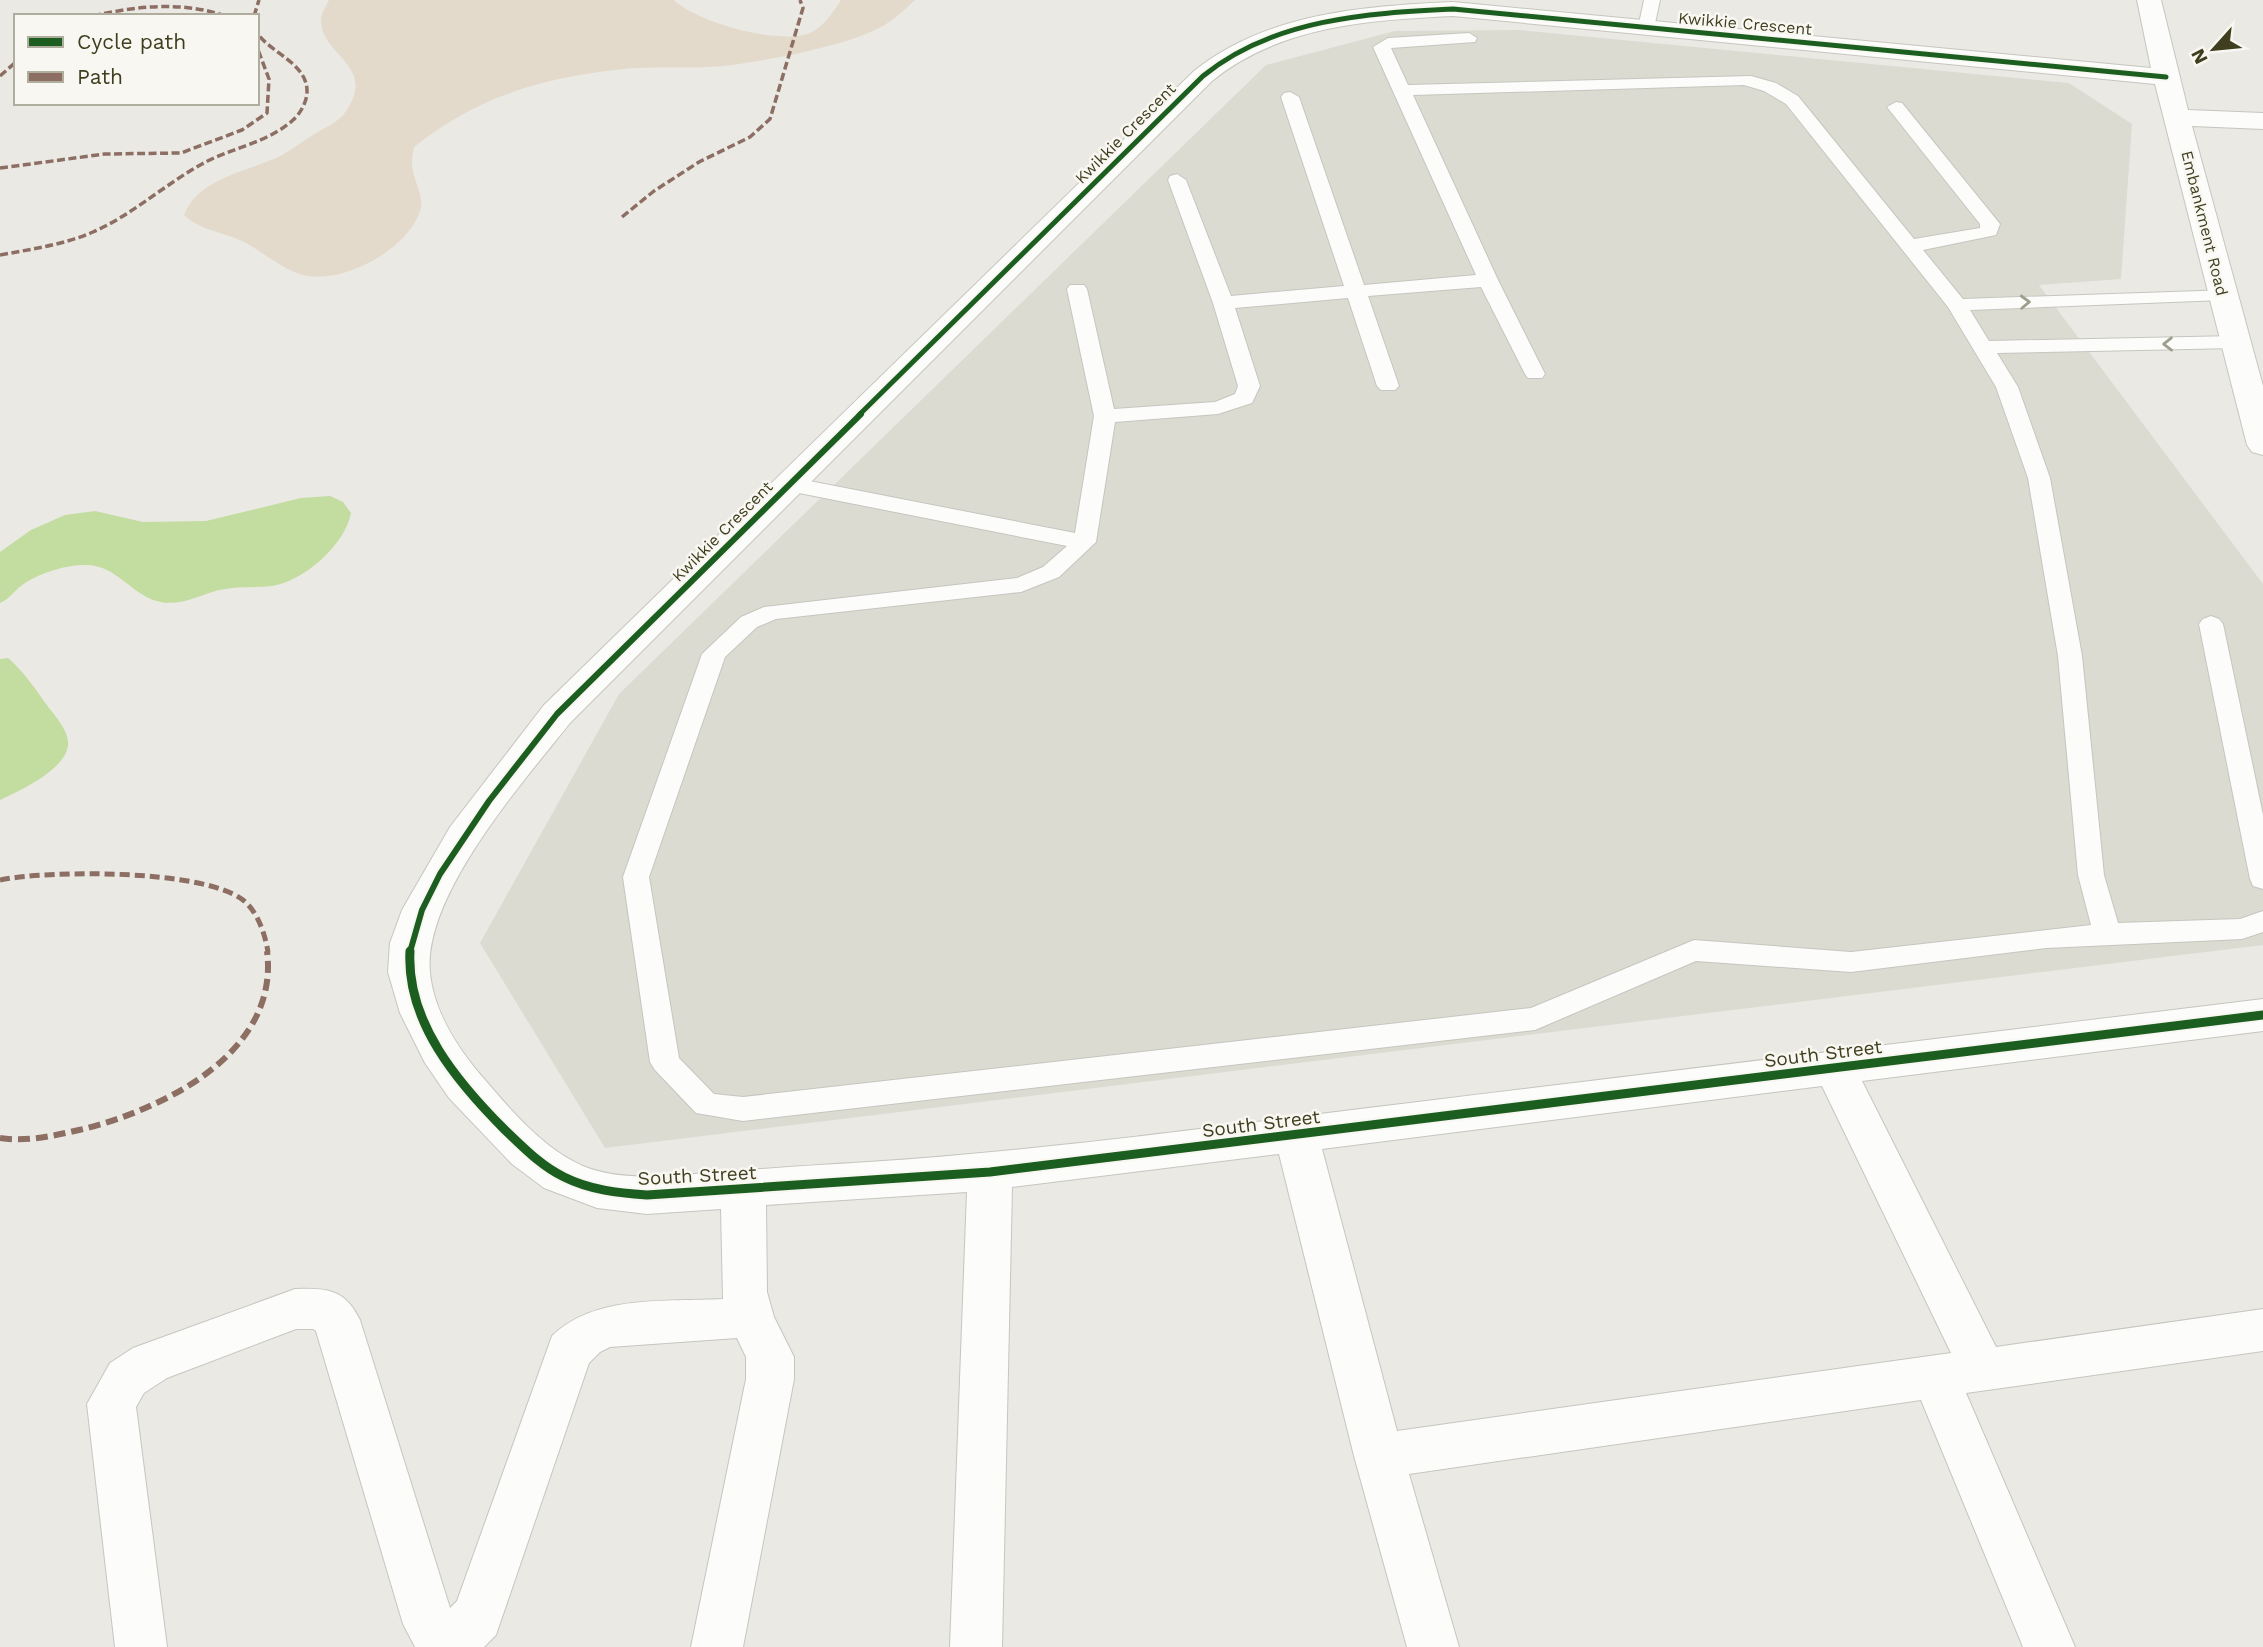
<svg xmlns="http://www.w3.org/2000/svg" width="2263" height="1647" font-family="'Work Sans',sans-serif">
	<rect width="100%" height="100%" fill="#eae9e4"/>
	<polygon fill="#dcdbd1" points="1519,30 2069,83 2132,124 2121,279 2039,285 2263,584 2263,945 605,1148 480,943 619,694 1266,65 1395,31"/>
	<path fill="#e4dacb" d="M329,0H674C696,22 783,47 812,32C824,26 834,11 841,0H915C903,11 892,22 877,29C844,46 770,60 732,65C694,70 654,65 615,70C537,79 476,98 414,147C413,152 412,157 412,163C412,181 427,197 419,214C405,251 341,285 303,275C281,269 262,251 242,241C222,232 200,230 184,215C199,177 249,172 282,155C294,148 306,139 318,132C326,127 339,121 344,114C380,65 320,56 321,20C321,14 326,6 329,0Z"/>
	<g fill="#c3dca0">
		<path d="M330,496L343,502L351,513C345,545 304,581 272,586C254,588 237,586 219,590C200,595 181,606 161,602C132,597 118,565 86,565C65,565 43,572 25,583C16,588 10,599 0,603V552L31,530L65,515L95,511L143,522L206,521L301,498Z"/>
		<path d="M8,658C24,672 34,687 46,704C54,715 67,728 68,742C70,768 19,791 0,800V659Z"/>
	</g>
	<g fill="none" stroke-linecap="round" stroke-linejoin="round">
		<g stroke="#c6c5bf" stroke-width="2">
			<g id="service">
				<polygon points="1644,0 1660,0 1654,28 1646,33 1638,28"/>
				<path d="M1469,33L1477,38L1475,42L1391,48L1408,85L1751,76L1776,83L1798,96L1914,239L1980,228V224L1887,107L1896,102L1902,103L2000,224L1996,235L1923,250L1963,299L2230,290L2233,294L2230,298L2223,300L1970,310L1989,341L2236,336L2243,338L2246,342L2243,346L2236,348L1997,353L2018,387L2050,478L2082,656L2104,875L2118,923L2240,919L2263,911V932L2242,939L2046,948L1851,972L1696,961L1535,1030L743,1121L696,1113L655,1070L650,1062L623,877L702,654L741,617L764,607L1017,578L1043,567L1067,546L789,491L781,489L778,484L781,479L789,477L1075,533L1094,416L1067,289L1070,285H1084L1087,289L1114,409L1215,402L1235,394L1238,386L1213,303L1168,180L1170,176L1177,174L1186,180L1231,296L1344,286L1281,97L1284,93L1290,92L1299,97L1364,285L1476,275L1373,47L1388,38ZM1744,85L1764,91L1786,104L1948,307L1996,387L2028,478L2058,656L2078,875L2091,925L1851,952L1694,940L1531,1008L743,1097L714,1094L679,1058L649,877L725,657L757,627L776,619L1021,592L1059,577L1096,542L1115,422L1218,414L1252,403L1260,386L1235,308L1348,298L1377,386L1381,390H1395L1399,386L1368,296L1481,287L1525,374L1528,378H1542L1545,374L1498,280L1413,95Z"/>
				<polygon points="2211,616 2219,619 2223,624 2263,815 2263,889 2253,886 2250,879 2199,624 2203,619"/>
			</g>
		</g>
		<g stroke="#c6c5bf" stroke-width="2">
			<path id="minor" d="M2137,0H2161L2188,110L2263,113V129L2192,126L2263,386V455L2252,452L2247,445L2155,84L1453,16C1369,20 1279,26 1212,81L570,723C524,781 422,896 430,973C434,1013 460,1052 486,1081C513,1113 548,1153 588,1168C630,1183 679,1174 722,1172C771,1168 819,1165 868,1162C1055,1150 1240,1123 1426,1101C1706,1067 1984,1033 2263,999V1031L1862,1081L1996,1347L2263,1309V1351L1966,1393L2075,1647H2023L1921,1400L1409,1474L1459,1647H1407L1354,1456L1279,1154L1012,1187L1002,1647H950L967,1192L766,1205L767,1292L774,1317L794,1357V1379L743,1647H691L746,1379V1357L737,1338L610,1347L600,1352L589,1363L496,1635L484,1647H415L403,1624L316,1331L313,1329H296L167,1378L144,1393L136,1407L167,1647H115L87,1404L110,1363L133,1348L295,1289C327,1288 345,1289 360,1320L450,1608L457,1601L552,1336C595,1294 667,1302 723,1299L721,1209L647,1214L597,1208L544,1188L512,1164L449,1098L425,1063L400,1013L388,972L390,943L402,910L450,827L544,705L1194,71C1266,13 1364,6 1453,2L2151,68ZM1822,1086L1951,1353L1397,1431L1322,1149Z"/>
		</g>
		<use href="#service" fill="#fcfcfb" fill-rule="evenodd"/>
		<use href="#minor" fill="#fcfcfb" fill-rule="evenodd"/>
		<g stroke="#8d6e63" stroke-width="3.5" stroke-dasharray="8 3.5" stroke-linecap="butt">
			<path d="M93,16C136,6 183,1 225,16"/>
			<polyline points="254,16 259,0"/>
			<polyline points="0,76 16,62"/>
			<polyline points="0,168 105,154 181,153 242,130 267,113 269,79 257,47"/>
			<polyline points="622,217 654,191 699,162 750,137 770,119 803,8 800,0"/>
			<path d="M0,255C32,249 63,245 93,232C132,215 164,185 202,164C230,148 268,143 293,120C300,114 307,102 307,92C308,64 271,53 257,33"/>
		</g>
		<path stroke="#8d6e63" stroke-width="5" stroke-dasharray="10 5" stroke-linecap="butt" d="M0,880C50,870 203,869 243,900C258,912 265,934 268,952"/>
		<path stroke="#8d6e63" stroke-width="6" stroke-dasharray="12 6" stroke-linecap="butt" d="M0,1138C28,1142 52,1136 79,1130C163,1110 280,1053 267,951"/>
		<g stroke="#f9f7f2" stroke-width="9">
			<path id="cycleway-far2" d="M859,415L1203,76C1273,19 1367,13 1453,9L2166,77"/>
		</g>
		<g stroke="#f9f7f2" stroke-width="10">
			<polyline id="cycleway-far1" points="410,952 422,910 440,874 489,801 557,714 861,414"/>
		</g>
		<g stroke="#f9f7f2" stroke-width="13">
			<path id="cycleway" d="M410,951C406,1022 458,1083 505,1130C523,1147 541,1166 564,1177C590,1190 618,1193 647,1195L990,1172L2263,1015"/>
		</g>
		<use href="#cycleway-far2" stroke="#1b5e20" stroke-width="5"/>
		<use href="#cycleway-far1" stroke="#1b5e20" stroke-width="6"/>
		<use href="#cycleway" stroke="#1b5e20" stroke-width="9"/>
	</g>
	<defs><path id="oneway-chevron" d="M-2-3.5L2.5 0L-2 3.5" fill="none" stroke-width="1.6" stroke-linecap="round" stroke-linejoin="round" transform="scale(1.75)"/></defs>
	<g stroke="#9e9e8d">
		<use href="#oneway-chevron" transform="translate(2025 302) rotate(-2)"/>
		<use href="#oneway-chevron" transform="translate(2168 344) rotate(179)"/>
	</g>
	<g text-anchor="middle" stroke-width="5" stroke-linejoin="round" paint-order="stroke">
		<g font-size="16" fill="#3f3f1f" stroke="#f9f7f2">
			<text transform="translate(1745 23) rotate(5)" y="6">Kwikkie Crescent</text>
			<text transform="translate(1125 133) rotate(-45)" y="6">Kwikkie Crescent</text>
			<text transform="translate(2205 223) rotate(76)" y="6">Embankment Road</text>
			<text transform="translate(722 531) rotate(-45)" y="6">Kwikkie Crescent</text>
		</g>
		<g font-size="19" fill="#3f3f1f" stroke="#f9f7f2">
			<text transform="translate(1823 1053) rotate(-7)" y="7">South Street</text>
			<text transform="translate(1261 1123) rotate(-7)" y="7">South Street</text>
			<text transform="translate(697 1175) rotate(-3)" y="7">South Street</text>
		</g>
	</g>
	<rect x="14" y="14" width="245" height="91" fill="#f9f7f2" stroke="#afad9e" stroke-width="2"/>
	<rect x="28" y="37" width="35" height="10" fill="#1b5e20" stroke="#afad9e" stroke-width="2"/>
	<text x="77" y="49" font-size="21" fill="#3f3f1f">Cycle path</text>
	<rect x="28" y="72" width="35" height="10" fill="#8d6e63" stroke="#afad9e" stroke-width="2"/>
	<text x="77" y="84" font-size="21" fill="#3f3f1f">Path</text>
	<g transform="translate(2214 49) rotate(243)" stroke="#f9f7f2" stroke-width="5" paint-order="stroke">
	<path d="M0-5L12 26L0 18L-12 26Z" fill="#3f3f1f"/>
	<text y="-10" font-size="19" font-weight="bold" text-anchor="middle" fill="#3f3f1f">N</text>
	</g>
</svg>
